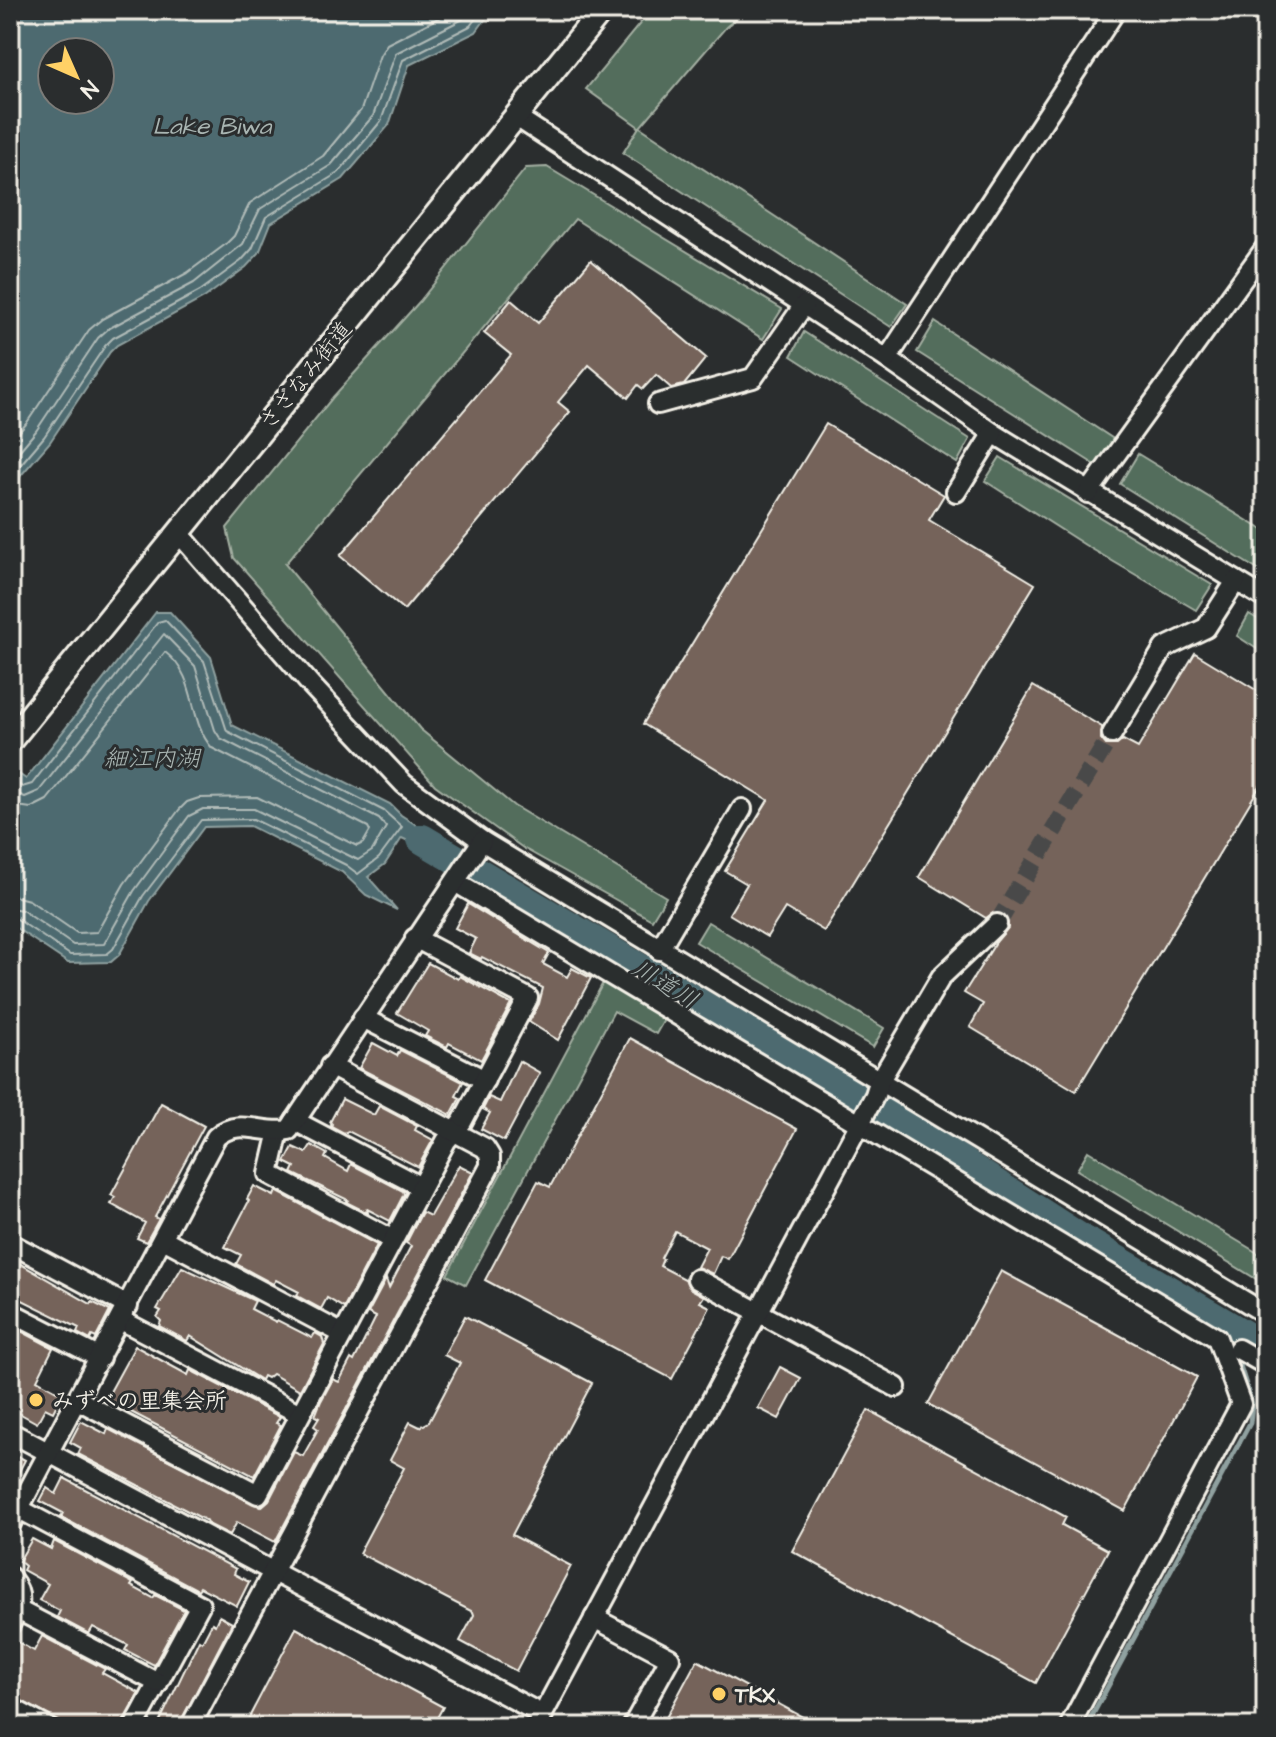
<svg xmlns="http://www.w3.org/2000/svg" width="1276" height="1737" font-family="'Architects Daughter','Klee One',sans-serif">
	<rect width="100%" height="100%" fill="#2a2d2e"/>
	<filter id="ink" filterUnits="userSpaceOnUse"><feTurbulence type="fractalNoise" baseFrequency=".0125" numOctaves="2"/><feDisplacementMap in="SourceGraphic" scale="16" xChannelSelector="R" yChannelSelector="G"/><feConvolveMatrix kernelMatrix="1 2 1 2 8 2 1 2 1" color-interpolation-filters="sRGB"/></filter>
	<g filter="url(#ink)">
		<g fill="#536d5c" stroke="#a4afa2" stroke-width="2">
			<polygon points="651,10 746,10 726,27 640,127 907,304 891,327 623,153 639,127 586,89"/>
			<polygon points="547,167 782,309 763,339 575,219 285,564 420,729 514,806 666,897 652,920 523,848 435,785 234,558 227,528 333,397 420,301 526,168"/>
			<polygon points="935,322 1115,440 1097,466 917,352"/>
			<polygon points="804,332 970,439 957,463 791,356"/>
			<polygon points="1138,454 1266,532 1266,575 1120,484"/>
			<polygon points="1000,457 1212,585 1196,610 1085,545 985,481"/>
			<polygon points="1249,614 1266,624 1266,655 1237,636"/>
			<polygon points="708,922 884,1028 873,1047 696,942"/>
			<polygon points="604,981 665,1018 656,1034 614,1011 466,1285 447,1275"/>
			<polygon points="1088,1151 1266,1258 1266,1285 1077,1170"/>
		</g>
		<g fill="#4d6b70" stroke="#90a1a0" stroke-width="2" fill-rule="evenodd">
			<path d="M10,10H492L476,32L409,65L389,125L343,179L271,223L259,253L246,267L204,298L117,345L110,352L50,442L10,488ZM52,52H100V100H52Z"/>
			<polygon points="156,612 170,612 211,657 232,725 390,804 401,815 458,852 453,863 402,838 385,864 368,877 397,910 366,895 342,872 250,826 204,827 149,901 119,955 111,962 68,963 10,924 10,768 26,779"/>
		</g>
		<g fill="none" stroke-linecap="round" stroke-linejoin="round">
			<g stroke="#b1bbb8" stroke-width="2">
				<polyline points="10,443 26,424 89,330 102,319 187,273 226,244 234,236 250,203 323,156 361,110 380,55 387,44 454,10"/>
				<polyline points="10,462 36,431 98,338 108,329 194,283 243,244 260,209 331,165 373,116 396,53 463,19 470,10"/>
				<polyline points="10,477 44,437 105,346 113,338 200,291 241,261 252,249 266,217 338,173 381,121 403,60 470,26 482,10"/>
				<polyline points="10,778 22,787 32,784 158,622 165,620 204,661 227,731 384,811 402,827 379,858 358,874 346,865 253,819 201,820 143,896 113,949 107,954 70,955 17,919 10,918"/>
				<polyline points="10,791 25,797 39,791 164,634 195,666 215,730 220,738 379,819 386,827 372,851 358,860 254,809 203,809 189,816 134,891 104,944 73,945 22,910 10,908"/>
				<path d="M10,805L31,808L47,800L165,652C199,678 187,720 212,748L368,827L370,831L363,843L357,846L257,797L199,798L187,802L179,810L124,884L97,932L77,933L29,900L10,895"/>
			</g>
			<g stroke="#90a1a0" stroke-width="5">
				<polyline points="1227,1324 1234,1346"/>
				<polyline points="1086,1727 1250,1423 1252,1404 1237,1356"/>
			</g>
			<polyline stroke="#4d6b70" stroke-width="30" points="422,839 912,1130 1083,1240 1266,1348"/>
		</g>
		<g fill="#74635a" stroke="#f4f1e8" stroke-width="2">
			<polygon points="591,260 706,358 684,385 671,388 656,375 643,389 638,385 628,398 589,365 558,402 570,412 404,610 340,556 511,355 484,333 511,300 538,323"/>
			<polygon points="826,424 944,495 929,520 1035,584 824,931 785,908 767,937 729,914 747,884 725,871 768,800 643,724"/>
			<polygon points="1195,653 1266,696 1266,776 1076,1091 970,1027 983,1004 964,993 996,942 1008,928 1008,920 1000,912 993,913 986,918 919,877 1033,686 1102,727 1101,739 1106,745 1117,745 1123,740 1138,748"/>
			<polygon points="468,904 549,953 543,964 567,977 572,968 591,978 558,1040 529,1022 539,1004 543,988 482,957 481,959 469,953 476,939 455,928"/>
			<polygon points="428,963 458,979 460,976 511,1004 481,1060 449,1043 447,1047 425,1036 428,1031 397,1013"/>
			<polygon points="630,1038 797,1129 728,1259 721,1256 713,1274 697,1267 707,1248 675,1231 661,1258 663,1259 660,1266 685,1279 691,1289 704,1296 700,1302 710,1307 672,1379 485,1280 538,1181 550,1187"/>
			<polygon points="373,1043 397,1056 400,1050 463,1082 456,1096 460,1098 451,1115 359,1068"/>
			<polygon points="519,1061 540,1073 504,1141 481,1129 490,1113 483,1109 489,1097 500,1102"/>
			<polygon points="342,1099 374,1115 379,1106 417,1126 415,1130 433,1140 418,1167 348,1131 344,1133 331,1126 332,1124 330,1122"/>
			<polygon points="161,1103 204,1126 155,1217 159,1219 146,1242 137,1238 145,1223 111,1204 115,1197 111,1195"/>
			<polygon points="311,1145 327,1154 325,1158 348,1171 351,1164 403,1191 404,1194 390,1221 367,1209 368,1213 346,1202 348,1200 292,1173 295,1167 285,1162 293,1147 306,1153"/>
			<polygon points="459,1165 473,1172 275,1542 237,1522 230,1535 206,1523 207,1521 78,1454 81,1448 70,1442 81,1421 106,1434 108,1429 261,1507 269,1500 294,1452 303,1456 318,1429 314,1426 319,1418 315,1416 321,1401 333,1379 339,1382 351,1359 354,1361 376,1317 368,1313 386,1279 389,1288 411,1246 406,1243 422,1212 430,1216"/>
			<polygon points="254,1186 274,1196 276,1191 377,1245 344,1308 327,1298 321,1309 297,1296 299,1292 276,1280 273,1284 236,1264 241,1255 225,1247 249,1201 247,1199"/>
			<polygon points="10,1258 91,1304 92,1302 110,1311 96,1338 92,1336 90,1340 77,1333 79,1328 10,1294"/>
			<polygon points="182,1267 255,1301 251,1309 276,1322 277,1320 312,1338 315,1333 322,1337 324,1344 300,1390 272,1374 267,1378 263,1376 261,1380 190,1336 187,1341 159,1326 161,1321 157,1317 161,1311 157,1309"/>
			<polygon points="1001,1271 1197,1377 1125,1511 928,1404"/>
			<polygon points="465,1316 592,1383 512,1535 571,1566 516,1671 460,1641 474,1615 473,1612 359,1553 404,1468 390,1460 410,1422 420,1427 429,1422 460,1363 444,1355"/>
			<polygon points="10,1330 19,1335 21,1331 53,1348 37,1380 62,1394 53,1412 45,1408 37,1423 10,1408"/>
			<polygon points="135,1346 188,1375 190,1370 280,1417 276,1423 281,1425 254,1476 106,1399"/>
			<polygon points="780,1367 801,1378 779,1419 758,1408"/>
			<polygon points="868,1410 1066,1517 1062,1525 1108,1550 1036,1683 792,1551"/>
			<polygon points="10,1452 25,1460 10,1489"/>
			<polygon points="64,1478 236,1569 234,1574 249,1582 237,1606 200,1587 198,1590 61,1517 63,1513 40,1501 47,1488 56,1494"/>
			<polygon points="32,1539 51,1549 54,1541 133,1583 131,1586 153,1598 155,1595 184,1610 154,1665 125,1650 128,1645 93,1627 89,1634 57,1617 60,1611 39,1600 48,1584 23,1570 25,1566 19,1561"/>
			<polygon points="219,1616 232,1623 178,1727 171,1727 160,1721 199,1640 202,1642 212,1623 215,1625"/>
			<polygon points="296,1628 443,1707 432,1727 244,1727"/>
			<polygon points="42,1636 105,1669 102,1673 139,1693 120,1727 70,1727 10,1695 16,1683 10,1680 16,1666 10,1663 10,1652 16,1641 34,1651"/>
			<polygon points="697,1660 821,1727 661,1727"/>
		</g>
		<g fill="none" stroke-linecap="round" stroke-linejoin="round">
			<polyline stroke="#484a4a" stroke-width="18" stroke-dasharray="18 9" stroke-linecap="butt" points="997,924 1112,734"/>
			<g stroke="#f4f1e8" stroke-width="24">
				<g id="minor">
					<polyline points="515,116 887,359 993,433 1266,599"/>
					<polyline points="887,359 1116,10"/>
					<polyline points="658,404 753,378 804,305"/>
					<polyline points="956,492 993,433"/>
					<polyline points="1088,493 1266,247"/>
					<polyline points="178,532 311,685 404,784 482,841 1266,1314"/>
					<polyline points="1112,734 1164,648 1206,628 1236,581"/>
					<polyline points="455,882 1217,1338 1241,1404 1069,1727"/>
					<polyline points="659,950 742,809"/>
					<polyline points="363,1018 485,1080"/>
					<polyline points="295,1121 421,1187"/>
					<polyline points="279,1131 269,1174 393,1240"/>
					<polyline points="163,1239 343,1334"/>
					<polyline points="10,1243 128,1306"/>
					<polyline points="697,1279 896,1387"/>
					<polyline points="10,1312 100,1358"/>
					<polyline points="121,1320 300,1414"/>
					<polyline points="1238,1349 1266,1365"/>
					<polyline points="78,1400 258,1494 446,1141 462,1122 528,998 415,938"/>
					<polyline points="10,1432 543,1715"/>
					<polyline points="10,1504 200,1605 134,1727"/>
					<path d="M10,1525L216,1137C239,1117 263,1135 289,1130L482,841"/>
					<path d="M10,1577C25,1596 20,1605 10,1625"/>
					<polyline points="18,1610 158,1683"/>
					<polyline points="594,1618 670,1658 632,1727"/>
					<polyline points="10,1707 47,1727"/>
					<polyline points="190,1727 490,1166 490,1156 485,1148 330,1066"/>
					<polyline points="536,1727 875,1095 879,1082 941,977 997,924"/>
				</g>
			</g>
			<g stroke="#f4f1e8" stroke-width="28">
				<polyline id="major" points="10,741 602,10"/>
			</g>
			<use href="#minor" stroke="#2a2d2e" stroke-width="18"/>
			<use href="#major" stroke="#2a2d2e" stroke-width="22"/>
		</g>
	</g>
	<g fill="#ffd166" stroke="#2a2d2e" stroke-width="3">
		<circle cx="36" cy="1400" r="8"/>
		<circle cx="719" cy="1694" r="8"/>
	</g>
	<g text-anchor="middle" stroke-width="6" stroke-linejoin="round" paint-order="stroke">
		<g font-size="22" fill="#f4f1e8" stroke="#2a2d2e">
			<text transform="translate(305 375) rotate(-51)" y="8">さざなみ街道</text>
		</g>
		<g font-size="22" font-weight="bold" fill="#f4f1e8" stroke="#2a2d2e" text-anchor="start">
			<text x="52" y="1408">みずべの里集会所</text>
			<text x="735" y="1702">TKX</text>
		</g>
		<g font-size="24" font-style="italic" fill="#a9b5b2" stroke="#2a2d2e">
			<text x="212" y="134">Lake Biwa</text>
			<text x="152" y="766">細江内湖</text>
			<text transform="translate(665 984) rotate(31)" y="8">川道川</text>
		</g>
	</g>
	<rect width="1276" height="1737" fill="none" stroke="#2a2d2e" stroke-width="40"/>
	<rect x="20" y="20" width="1236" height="1697" fill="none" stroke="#f4f1e8" stroke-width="3" filter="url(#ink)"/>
	<g transform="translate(76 76) rotate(135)"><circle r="38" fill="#2a2d2e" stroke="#7b7b78" stroke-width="2"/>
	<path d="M0-6L14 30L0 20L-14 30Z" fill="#ffd166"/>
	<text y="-12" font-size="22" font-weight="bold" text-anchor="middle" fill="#f4f1e8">N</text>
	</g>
</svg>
